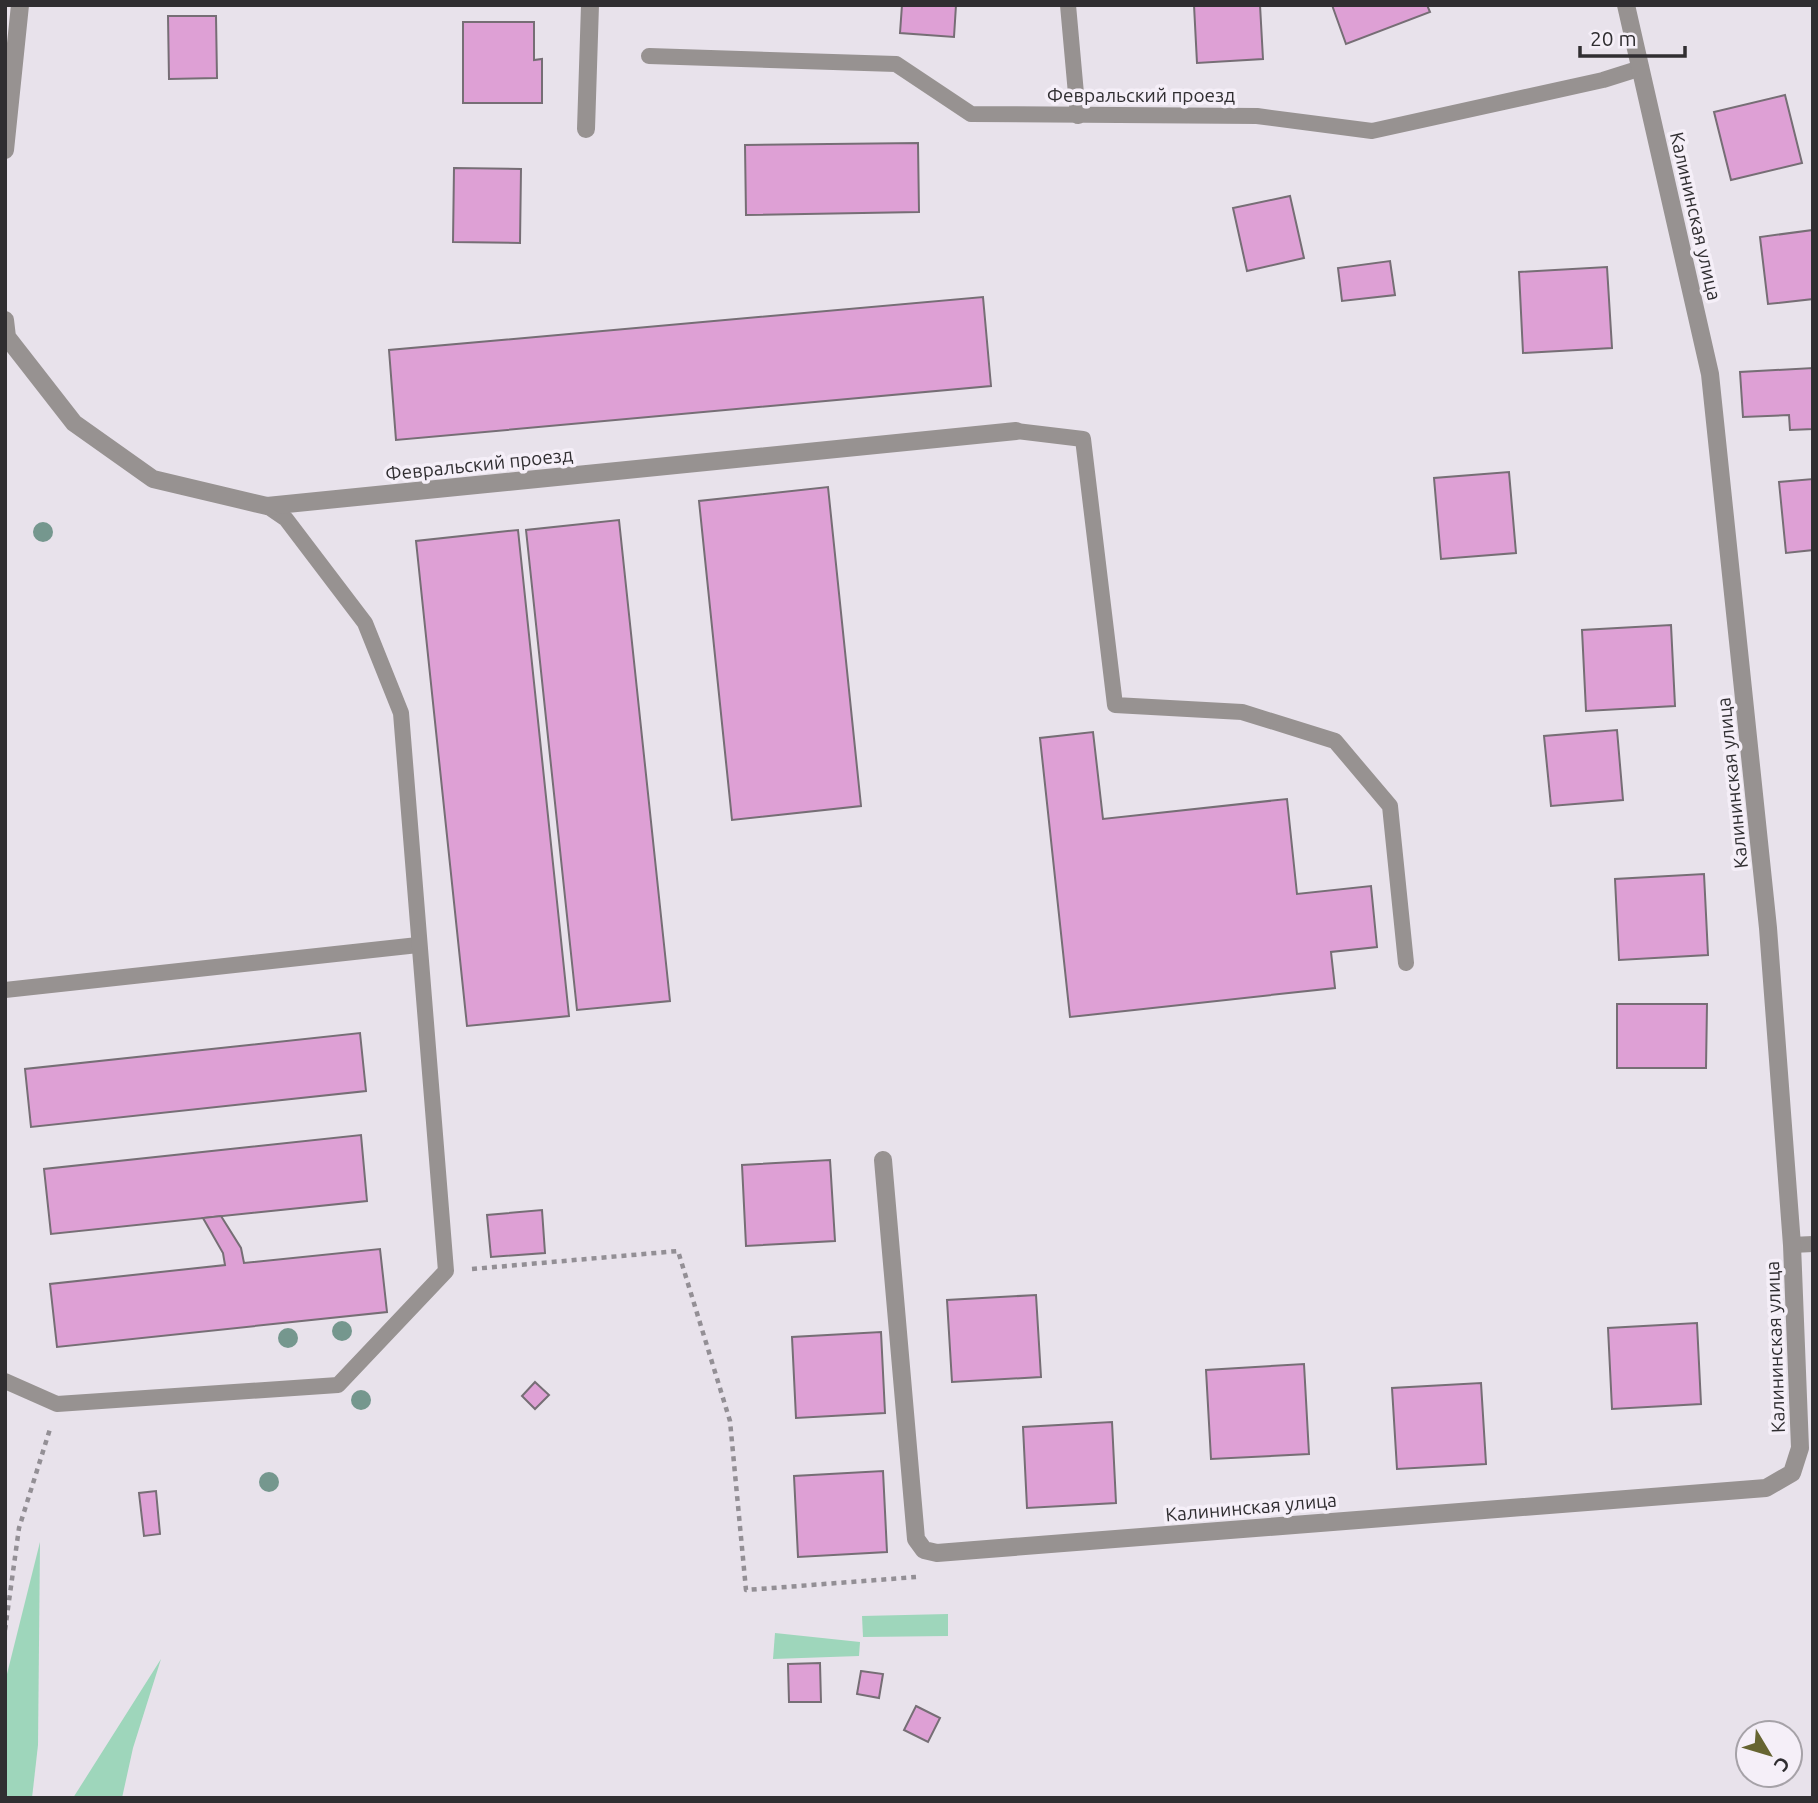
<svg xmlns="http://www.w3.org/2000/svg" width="1818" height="1803" font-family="Ubuntu,sans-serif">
	<rect width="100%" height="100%" fill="#e8e2eb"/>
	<g fill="#9ed6bb">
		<polygon points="40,1542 38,1745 32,1798 5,1798 5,1682"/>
		<polygon points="948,1614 948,1636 863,1637 862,1616"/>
		<polygon points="775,1633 860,1642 859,1656 773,1659"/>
		<polygon points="161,1659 133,1748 122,1798 73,1798"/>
	</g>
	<g fill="#dea0d5" stroke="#766e75" stroke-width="2">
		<polygon points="465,5 529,5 529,6"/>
		<polygon points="902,5 956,5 954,37 900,33"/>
		<polygon points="1194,5 1260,5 1263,59 1197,63"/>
		<polygon points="1332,5 1427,5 1430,12 1346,44"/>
		<polygon points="168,16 216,16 217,78 169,79"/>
		<polygon points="463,22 534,22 534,60 542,59 542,103 463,103"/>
		<polygon points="1785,95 1802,163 1731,180 1714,112"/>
		<polygon points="918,143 919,212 746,215 745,145"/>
		<polygon points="454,168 521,169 520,243 453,242"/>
		<polygon points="1290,196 1304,258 1247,271 1233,208"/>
		<polygon points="1813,230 1813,299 1768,304 1760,237"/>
		<polygon points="1390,261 1395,295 1342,301 1338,268"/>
		<polygon points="1607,267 1612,348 1523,353 1519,272"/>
		<polygon points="983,297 991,386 396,440 389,350"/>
		<polygon points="1813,368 1813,429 1790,430 1789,415 1743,417 1740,372"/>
		<polygon points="1509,472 1516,553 1441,559 1434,478"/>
		<polygon points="1813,479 1813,550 1786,553 1779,482"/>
		<polygon points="828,487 861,806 732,820 699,501"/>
		<polygon points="619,520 670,1001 577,1010 526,530"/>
		<polygon points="518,530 569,1016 467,1026 416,541"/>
		<polygon points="1671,625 1675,706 1586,711 1582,630"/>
		<polygon points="1617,730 1623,800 1551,806 1544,736"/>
		<polygon points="1093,732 1103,819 1287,799 1297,894 1371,886 1377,947 1331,952 1335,988 1070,1017 1040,738"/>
		<polygon points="1704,874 1708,955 1619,960 1615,879"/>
		<polygon points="1617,1004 1707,1004 1706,1068 1617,1068"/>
		<polygon points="360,1033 366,1091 31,1127 25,1069"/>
		<polygon points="361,1135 367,1201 51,1234 44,1169"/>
		<polygon points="830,1160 835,1241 746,1246 742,1165"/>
		<polygon points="542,1210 545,1253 491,1257 487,1215"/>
		<polygon points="221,1216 241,1248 244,1263 380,1249 387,1312 57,1347 50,1284 225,1265 223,1253 203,1218"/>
		<polygon points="1036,1295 1041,1377 952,1382 947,1300"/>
		<polygon points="1697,1323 1701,1404 1612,1409 1608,1328"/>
		<polygon points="881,1332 885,1413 796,1418 792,1337"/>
		<polygon points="1304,1364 1309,1454 1211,1459 1206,1370"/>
		<polygon points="535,1382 549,1395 535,1409 522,1396"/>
		<polygon points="1481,1383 1486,1464 1397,1469 1392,1388"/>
		<polygon points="1112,1422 1116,1503 1027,1508 1023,1427"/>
		<polygon points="883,1471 887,1552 798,1557 794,1476"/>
		<polygon points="156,1491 160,1534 144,1536 139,1493"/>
		<polygon points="820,1663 821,1702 789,1702 788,1664"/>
		<polygon points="861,1671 883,1674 879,1698 857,1694"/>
		<polygon points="916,1706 940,1718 928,1742 904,1730"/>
	</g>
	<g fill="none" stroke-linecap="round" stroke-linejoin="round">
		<g stroke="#938f95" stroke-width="4.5" stroke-dasharray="5 5" stroke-linecap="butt">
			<polyline points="472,1269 678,1251 730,1421 746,1590 916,1577"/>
			<polyline points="5,1630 19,1528 50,1429"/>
		</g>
		<g stroke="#979291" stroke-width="16">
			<polyline points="1068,5 1078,116"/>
			<polyline points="649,56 896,64 971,114 1257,116 1372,131 1603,80 1641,68"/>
			<polyline points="1016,431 1083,439 1115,705 1242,712 1335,741 1390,806 1406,963"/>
			<polyline points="5,990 418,945"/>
			<polyline points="1792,1245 1813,1244"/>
			<polyline points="5,1381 57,1404 338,1385 446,1271 401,713 365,623 286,519 267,506"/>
		</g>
		<g stroke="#979291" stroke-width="18">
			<polyline points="586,129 590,5"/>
			<polyline points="5,150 20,5"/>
			<polyline points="5,320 7,337 74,423 153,479 267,506 1016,431"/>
			<polyline points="883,1160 916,1539 924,1550 937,1553 1766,1488 1792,1473 1800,1448 1792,1245 1768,928 1710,374 1626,5"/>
		</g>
	</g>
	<g fill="#75978e">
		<circle cx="43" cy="532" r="10"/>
		<circle cx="342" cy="1331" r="10"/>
		<circle cx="288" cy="1338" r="10"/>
		<circle cx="361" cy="1400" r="10"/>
		<circle cx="269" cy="1482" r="10"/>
	</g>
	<g text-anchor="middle" stroke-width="7" stroke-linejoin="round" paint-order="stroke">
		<g font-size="19" fill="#302e31" stroke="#f5eff8">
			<text x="1141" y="102">Февральский проезд</text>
			<text transform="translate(1696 216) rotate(77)" y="7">Калининская улица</text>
			<text transform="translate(479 464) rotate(-6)" y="7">Февральский проезд</text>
			<text transform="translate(1732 783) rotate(-96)" y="7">Калининская улица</text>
			<text transform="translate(1775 1347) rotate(-92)" y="7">Калининская улица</text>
			<text transform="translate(1251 1507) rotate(-5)" y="7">Калининская улица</text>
		</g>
	</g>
	<rect width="1818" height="1803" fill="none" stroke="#302e31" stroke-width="14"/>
	<g transform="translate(1769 1754) rotate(128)"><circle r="33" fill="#f5eff8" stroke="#a6a2a8" stroke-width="2"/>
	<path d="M0-5L12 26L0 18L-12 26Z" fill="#666431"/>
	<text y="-10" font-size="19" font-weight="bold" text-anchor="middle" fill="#302e31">С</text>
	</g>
	<path d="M1580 46v10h105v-10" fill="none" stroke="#302e31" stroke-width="3.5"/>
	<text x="1590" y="46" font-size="21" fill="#302e31" stroke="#f5eff8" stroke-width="5" paint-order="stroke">20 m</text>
</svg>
